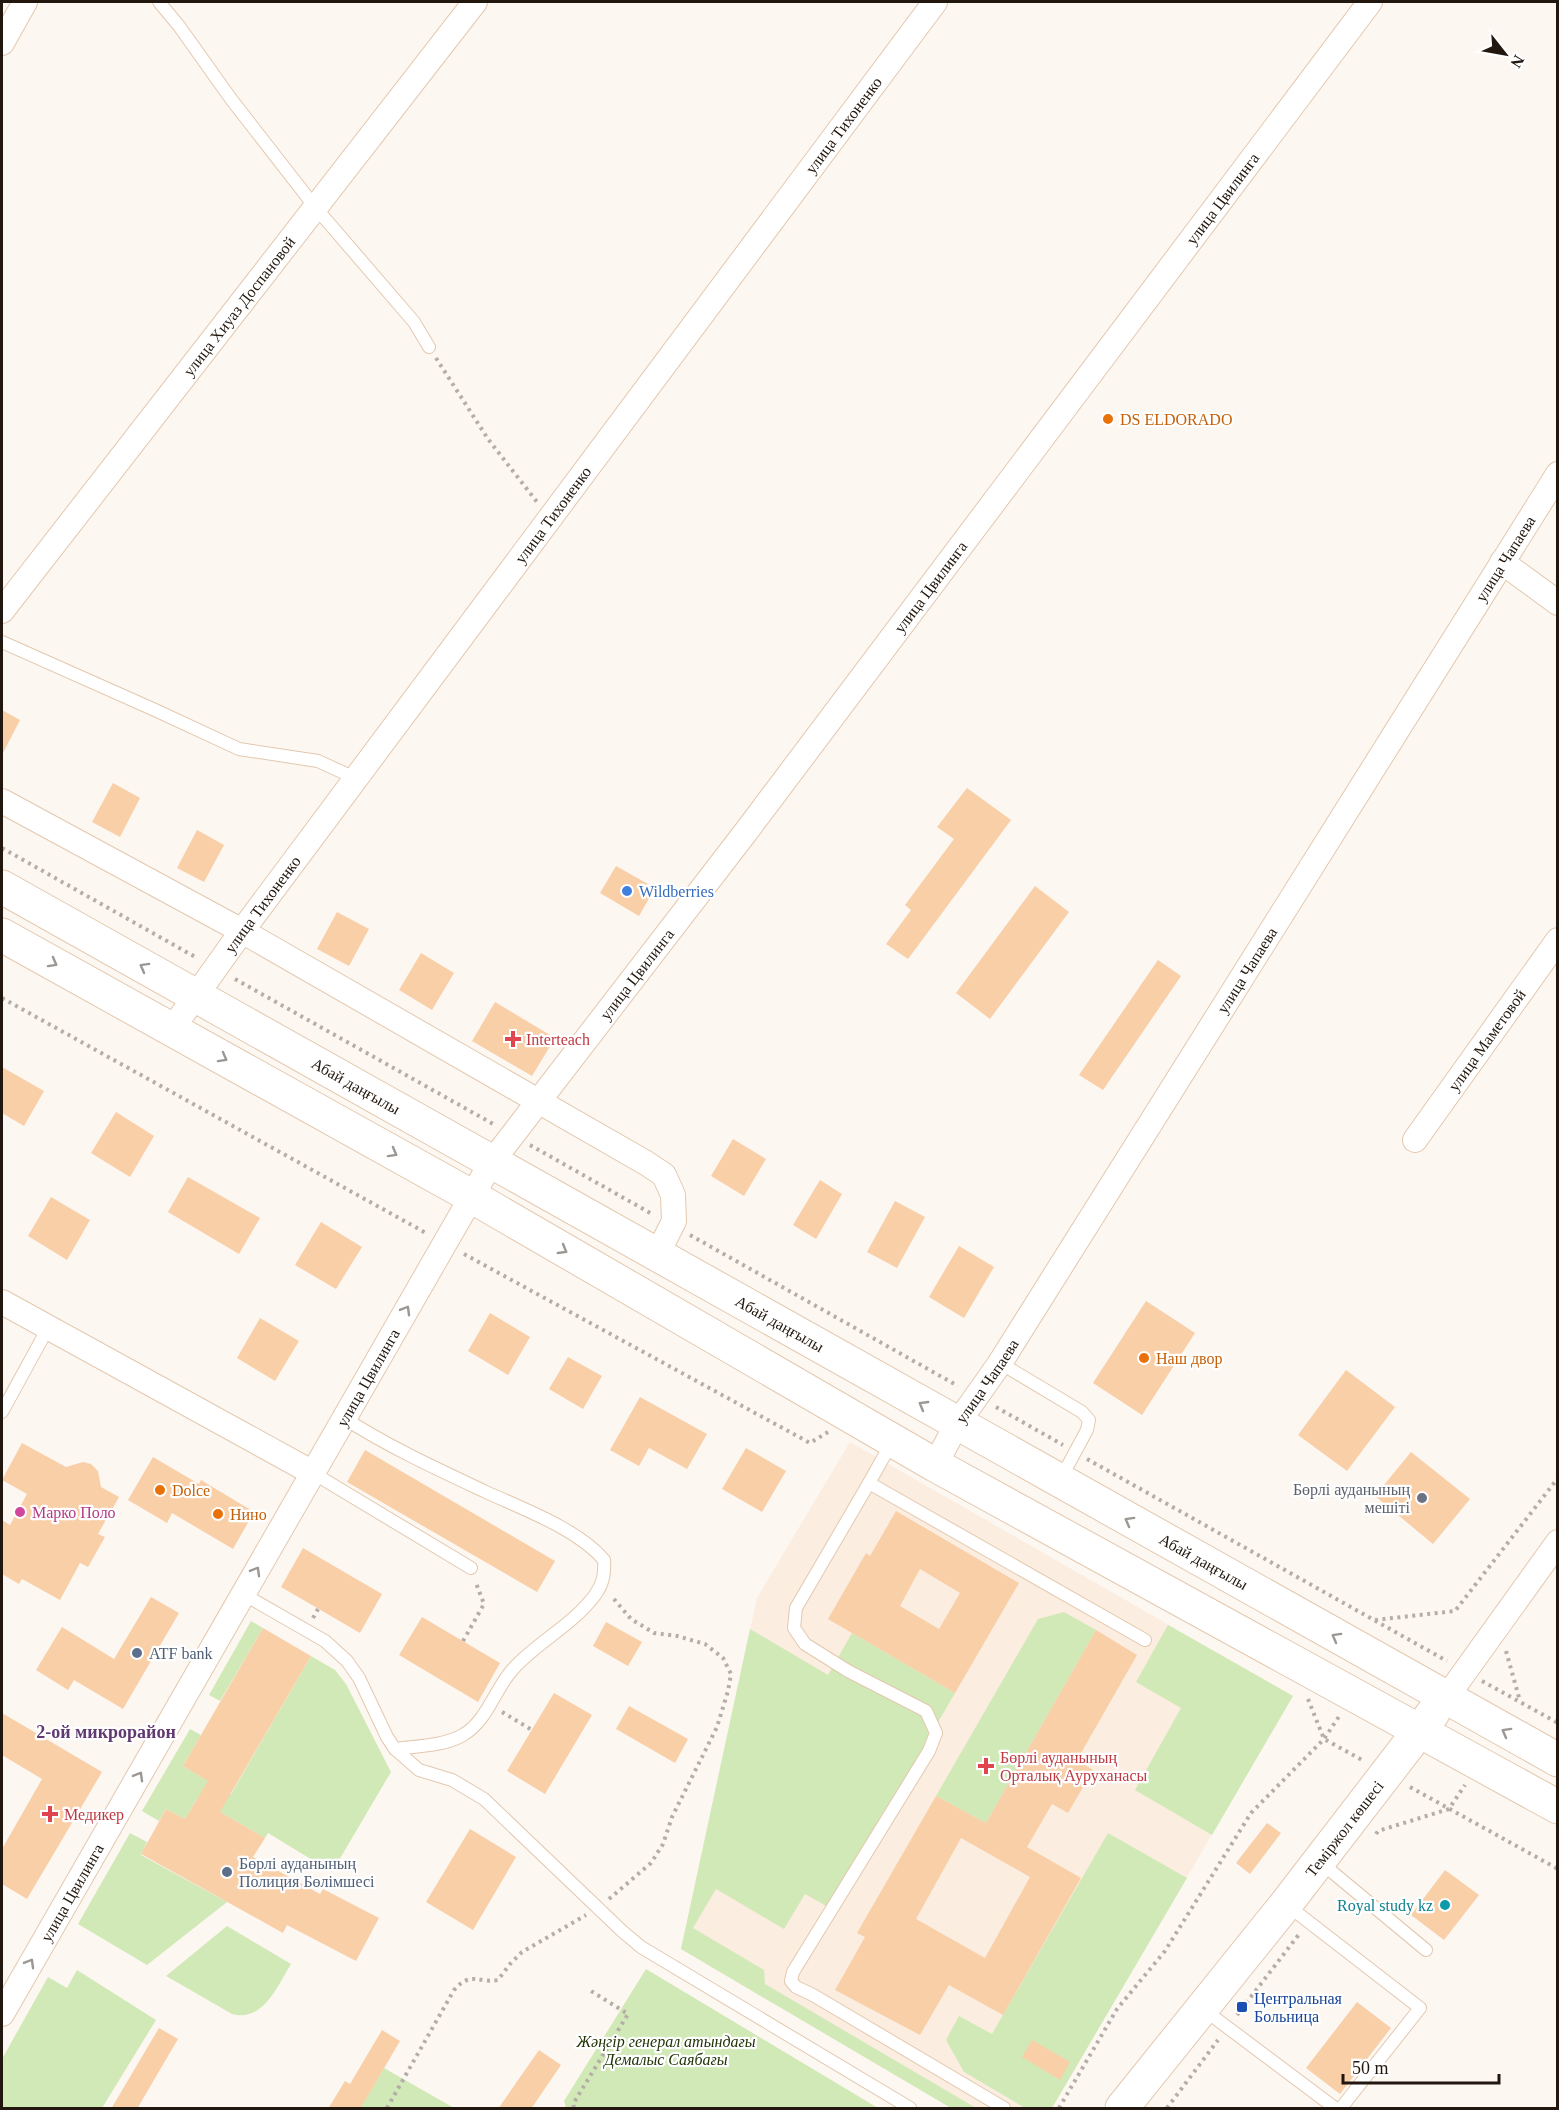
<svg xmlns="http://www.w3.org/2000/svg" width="1559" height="2110" font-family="Georgia,serif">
	<rect width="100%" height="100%" fill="#fdf7f2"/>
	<polygon fill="#fbede0" points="850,1442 1293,1696 1052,2108 951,2108 681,1949 757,1598"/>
	<g fill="#d1e9b7">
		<polygon points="1064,1612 1096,1630 986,1823 936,1796 1038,1619"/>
		<polygon points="251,1621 263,1628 220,1701 209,1695"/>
		<polygon points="1168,1625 1293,1696 1212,1835 1135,1790 1181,1708 1136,1682"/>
		<polygon points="750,1629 828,1675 852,1633 955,1693 830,1908 805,1894 784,1929 716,1889 693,1928 764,1970 765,1984 976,2108 951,2108 681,1949"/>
		<polygon points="311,1656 335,1670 346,1684 391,1772 332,1872 268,1833 265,1838 197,1799 185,1819 166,1809 159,1821 142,1811 190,1729 201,1735 183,1766 231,1794"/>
		<polygon points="130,1833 147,1842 141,1855 227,1902 147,1965 78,1924"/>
		<polygon points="1108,1833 1187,1878 1052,2108 1025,2108 964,2072 946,2040 959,2016 992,2034"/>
		<path d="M227,1926L291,1964C278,1985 263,2023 232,2014L166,1976Z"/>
		<polygon points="646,1969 878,2108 566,2108 564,2101"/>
		<polygon points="77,1970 156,2020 102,2108 2,2108 2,2059 48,1977 67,1988"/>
		<polygon points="384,2068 454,2108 360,2108"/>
	</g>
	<g fill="#f9cfa8" fill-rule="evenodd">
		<polygon points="2,710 20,720 2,755"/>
		<polygon points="113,783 140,798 120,837 92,822"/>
		<polygon points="967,788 1011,820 908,959 886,944 911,910 905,905 954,839 937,827"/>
		<polygon points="197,830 224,845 204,882 177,868"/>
		<polygon points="616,866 655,888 639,916 600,893"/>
		<polygon points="1035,886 1069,912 990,1019 956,993"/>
		<polygon points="337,912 369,929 349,966 317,949"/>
		<polygon points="421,953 454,973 432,1010 399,990"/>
		<polygon points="1158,960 1181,976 1103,1090 1079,1075"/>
		<polygon points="495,1002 555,1038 532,1076 472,1041"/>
		<polygon points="2,1067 44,1091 24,1126 2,1113"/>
		<polygon points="116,1112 154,1136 130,1177 91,1153"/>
		<polygon points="733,1139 766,1159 744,1196 711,1176"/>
		<polygon points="188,1177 260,1218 239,1254 168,1212"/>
		<polygon points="820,1180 842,1194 816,1239 793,1225"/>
		<polygon points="51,1197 90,1220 67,1260 28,1236"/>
		<polygon points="895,1201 925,1217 897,1268 867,1252"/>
		<polygon points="321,1222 362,1247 336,1289 295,1265"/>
		<polygon points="959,1246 994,1267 964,1318 929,1297"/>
		<polygon points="1146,1301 1195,1333 1142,1415 1093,1383"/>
		<polygon points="490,1313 530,1337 508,1375 468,1351"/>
		<polygon points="260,1318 299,1341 275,1381 237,1358"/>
		<polygon points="568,1357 602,1376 583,1409 549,1389"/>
		<polygon points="1346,1370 1395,1407 1347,1471 1298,1435"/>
		<polygon points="640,1397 707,1434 687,1469 649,1448 639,1466 610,1450"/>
		<polygon points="22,1443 66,1467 83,1462 91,1464 98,1471 101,1487 119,1497 98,1534 105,1537 88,1567 80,1563 60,1600 22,1579 19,1584 2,1574 2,1520 10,1525 27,1494 2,1480"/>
		<polygon points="746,1448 786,1471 762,1512 722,1489"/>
		<polygon points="365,1450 555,1561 537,1592 347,1482"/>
		<polygon points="1411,1452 1470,1499 1433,1544 1375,1496"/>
		<polygon points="153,1457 199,1484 201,1480 254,1512 233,1549 172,1513 167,1523 128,1500"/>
		<path d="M896,1511L1019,1583L955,1693L828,1619L866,1553L870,1556ZM920,1569L960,1593L939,1629L900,1606Z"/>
		<polygon points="303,1548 382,1594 360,1633 281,1587"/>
		<polygon points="151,1597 179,1613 123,1709 74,1680 68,1690 36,1670 62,1627 114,1659"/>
		<polygon points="422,1617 500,1663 478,1702 399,1655"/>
		<polygon points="606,1622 642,1642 628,1666 593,1646"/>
		<polygon points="263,1628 311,1656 220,1812 265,1838 253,1857 320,1894 323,1889 379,1918 356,1961 287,1925 283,1933 141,1854 166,1809 185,1819 208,1781 183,1766"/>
		<path d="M1096,1630L1137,1655L1077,1760L1093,1770L1068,1813L1052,1804L1027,1847L1081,1878L1003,2015L949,1985L920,2035L835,1990L865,1937L857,1933L936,1796L986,1823ZM961,1838L1030,1877L985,1958L916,1919Z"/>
		<polygon points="554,1693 592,1715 545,1794 507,1771"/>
		<polygon points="629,1706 688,1739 675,1763 616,1729"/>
		<polygon points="2,1713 102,1772 27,1899 2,1884 2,1849 42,1779 2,1755"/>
		<polygon points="1267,1823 1281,1833 1250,1874 1236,1863"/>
		<polygon points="470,1829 516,1857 473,1930 426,1902"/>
		<polygon points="1445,1870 1479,1895 1444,1940 1411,1915"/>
		<polygon points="1357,2002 1391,2028 1340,2094 1306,2068"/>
		<polygon points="159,2028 178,2039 137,2109 111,2109"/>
		<polygon points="382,2030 400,2041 360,2109 328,2109 345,2081 350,2084"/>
		<polygon points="1032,2040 1070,2062 1060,2080 1022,2057"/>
		<polygon points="539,2050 561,2065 531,2109 498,2109"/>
	</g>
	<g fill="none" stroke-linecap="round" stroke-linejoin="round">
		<g stroke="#e3c8ae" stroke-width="14">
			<g id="lane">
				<polyline points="159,2 179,26 231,99 315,207 414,322 429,347"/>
				<polyline points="2,642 155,710 239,749 318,761 357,779"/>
				<polyline points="1000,1363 1082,1412 1089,1420 1087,1430 1060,1480"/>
				<polyline points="2,1412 48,1328"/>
				<path d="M344,1418C389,1447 437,1469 486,1492C523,1509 578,1529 604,1560C605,1574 603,1584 595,1595C573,1625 537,1642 513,1669C494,1690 488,1720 463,1735C444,1746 417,1746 395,1749"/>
				<polyline points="313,1473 471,1568"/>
				<polyline points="869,1483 892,1442"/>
				<polyline points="243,1594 325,1641 347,1661 359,1678 387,1737 395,1749 419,1770 452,1780 484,1799 622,1931 641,1947 910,2108"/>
				<polyline points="1319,1861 1426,1950"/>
				<polyline points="1287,1905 1420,2008 1341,2108"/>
				<polyline points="1203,2009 1335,2108"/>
				<polyline points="1004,2108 813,1995 796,1987 791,1981 793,1972 929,1751 936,1733 926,1711 848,1671 805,1644 794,1628 796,1608 869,1483 1145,1640"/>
			</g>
		</g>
		<g stroke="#e3c8ae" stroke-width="26">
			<g id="street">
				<polyline points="2,43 25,2"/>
				<polyline points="1502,562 1558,603"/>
				<path id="s1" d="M2,611L475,2"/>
				<polyline points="2,801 242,931 646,1163 664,1175 673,1195 674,1221 657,1255"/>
				<path id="s2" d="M172,1029L242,931L935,2"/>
				<path id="s3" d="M1415,1140L1558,940"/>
				<polyline points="2,1302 313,1473"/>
				<path id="s4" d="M935,1465L957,1424L1000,1363L1558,474"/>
				<polyline points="1446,1698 1558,1542"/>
				<path id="s5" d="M2,2014L491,1163L745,833L1370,2"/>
			</g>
		</g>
		<g stroke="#e3c8ae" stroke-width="35">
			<g id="secondary">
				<path id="s6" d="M2,887L1558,1760"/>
				<polyline points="2,935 471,1196 935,1465 1558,1807"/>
				<path id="s7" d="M1122,2108L1286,1904L1433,1713"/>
			</g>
		</g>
		<g stroke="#b5ada7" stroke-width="4" stroke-dasharray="3 4.5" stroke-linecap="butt">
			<polyline points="436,358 488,439 537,502"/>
			<polyline points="2,848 197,958"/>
			<polyline points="235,979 495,1125"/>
			<polyline points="2,998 426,1233"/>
			<polyline points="530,1145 652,1214"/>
			<polyline points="690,1235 958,1386"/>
			<polyline points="464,1254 810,1443 828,1432"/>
			<polyline points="996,1407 1063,1445"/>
			<polyline points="1087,1459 1447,1661"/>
			<polyline points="313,1618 318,1609"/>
			<polyline points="1375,1620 1455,1611 1558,1478"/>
			<polyline points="463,1641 484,1604 476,1583"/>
			<polyline points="1506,1651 1520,1701"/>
			<polyline points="1482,1681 1558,1723"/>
			<polyline points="1308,1699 1324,1739 1364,1761"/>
			<polyline points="502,1712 532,1730"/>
			<polyline points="1410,1787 1558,1869"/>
			<polyline points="1376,1834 1378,1831 1449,1809 1465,1785"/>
			<polyline points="609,1899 651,1863 663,1844 672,1817 717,1727 728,1691 731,1674 723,1658 705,1644 677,1636 654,1633 631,1619 613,1598"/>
			<polyline points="1237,2015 1300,1933"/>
			<path d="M387,2108L454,1990C472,1970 478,1984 498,1980L510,1964L522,1952L586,1915"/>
			<polyline points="574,2108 573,2104 628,2014 591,1991"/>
			<polyline points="1059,2108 1117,2009 1165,1951 1251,1813 1324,1739 1340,1715"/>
			<polyline points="1167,2108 1218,2040"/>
		</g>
		<use href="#lane" stroke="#fff" stroke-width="12"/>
		<use href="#street" stroke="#fff" stroke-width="24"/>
		<use href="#secondary" stroke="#fff" stroke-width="33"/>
	</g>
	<defs><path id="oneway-chevron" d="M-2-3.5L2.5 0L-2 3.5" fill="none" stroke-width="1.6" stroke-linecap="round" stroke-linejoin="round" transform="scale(1.5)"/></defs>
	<g stroke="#9b9793">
		<use href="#oneway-chevron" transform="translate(53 963) rotate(29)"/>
		<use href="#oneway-chevron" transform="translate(144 967) rotate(-151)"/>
		<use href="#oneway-chevron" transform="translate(223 1058) rotate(29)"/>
		<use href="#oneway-chevron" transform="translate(393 1153) rotate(29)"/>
		<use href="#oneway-chevron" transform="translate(563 1250) rotate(30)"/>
		<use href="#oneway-chevron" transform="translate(406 1310) rotate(-60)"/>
		<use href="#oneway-chevron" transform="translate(923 1405) rotate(-150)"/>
		<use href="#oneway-chevron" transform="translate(1129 1521) rotate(-151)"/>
		<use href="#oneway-chevron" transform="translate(256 1571) rotate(-60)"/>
		<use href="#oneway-chevron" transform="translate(1336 1637) rotate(-151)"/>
		<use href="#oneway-chevron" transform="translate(1506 1732) rotate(-151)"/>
		<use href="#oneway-chevron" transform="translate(139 1776) rotate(-60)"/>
		<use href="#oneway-chevron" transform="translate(30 1963) rotate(-60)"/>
	</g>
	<g fill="#e8710a" stroke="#fff" stroke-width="2">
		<circle cx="1108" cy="419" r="6"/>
		<circle cx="1144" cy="1358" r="6"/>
		<circle cx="160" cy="1490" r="6"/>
		<circle cx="218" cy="1514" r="6"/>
	</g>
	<circle fill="#3f7fe0" stroke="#fff" stroke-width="2" cx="627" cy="891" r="6"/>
	<g fill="#e0444e" stroke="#fff" stroke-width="2">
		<path d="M510 1030h6v6h6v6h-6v6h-6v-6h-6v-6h6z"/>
		<path d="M983 1757h6v6h6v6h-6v6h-6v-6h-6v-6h6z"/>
		<path d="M47 1805h6v6h6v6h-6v6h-6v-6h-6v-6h6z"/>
	</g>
	<circle fill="#6b7280" stroke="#fff" stroke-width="2" cx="1422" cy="1498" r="6"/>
	<circle fill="#d1479c" stroke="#fff" stroke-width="2" cx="20" cy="1512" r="6"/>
	<g fill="#5c6f8a" stroke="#fff" stroke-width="2">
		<circle cx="137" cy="1653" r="6"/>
		<circle cx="227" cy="1872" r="6"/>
	</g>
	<circle fill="#0f9aa8" stroke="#fff" stroke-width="2" cx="1445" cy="1905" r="6"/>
	<rect fill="#1a4fb4" stroke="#fff" stroke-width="2" x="1236" y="2001" width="12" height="12" rx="3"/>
	<g text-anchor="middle" stroke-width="4.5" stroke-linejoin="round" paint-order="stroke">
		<g font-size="16" fill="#21170e" stroke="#fff">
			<text dy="6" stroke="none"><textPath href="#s2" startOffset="1126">улица Тихоненко</textPath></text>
			<text dy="6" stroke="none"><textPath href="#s5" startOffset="2192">улица Цвилинга</textPath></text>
			<text dy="6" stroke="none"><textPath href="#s1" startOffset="386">улица Хиуаз Доспановой</textPath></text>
			<text dy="6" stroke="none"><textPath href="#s2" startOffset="640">улица Тихоненко</textPath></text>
			<text dy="6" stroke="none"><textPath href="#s4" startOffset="1071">улица Чапаева</textPath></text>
			<text dy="6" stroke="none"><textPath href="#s5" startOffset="1706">улица Цвилинга</textPath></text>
			<text dy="6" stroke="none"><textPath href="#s2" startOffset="154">улица Тихоненко</textPath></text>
			<text dy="6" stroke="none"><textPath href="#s4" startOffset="585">улица Чапаева</textPath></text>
			<text dy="6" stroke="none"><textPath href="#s5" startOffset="1220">улица Цвилинга</textPath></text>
			<text dy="6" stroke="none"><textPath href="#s3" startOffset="123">улица Маметовой</textPath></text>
			<text dy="6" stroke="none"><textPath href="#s6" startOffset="406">Абай даңғылы</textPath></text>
			<text dy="6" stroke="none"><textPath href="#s6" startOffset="892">Абай даңғылы</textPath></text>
			<text dy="6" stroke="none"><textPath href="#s5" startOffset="734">улица Цвилинга</textPath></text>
			<text dy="6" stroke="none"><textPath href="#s4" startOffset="99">улица Чапаева</textPath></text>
			<text dy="6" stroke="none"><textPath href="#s6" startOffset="1378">Абай даңғылы</textPath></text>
			<text dy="6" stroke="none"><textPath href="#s7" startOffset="357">Теміржол көшесі</textPath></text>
			<text dy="6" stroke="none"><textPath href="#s5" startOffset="140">улица Цвилинга</textPath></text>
		</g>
		<g font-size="16" fill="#c56008" stroke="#fff" text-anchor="start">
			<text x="1120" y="425">DS ELDORADO</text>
			<text x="1156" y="1364">Наш двор</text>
			<text x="172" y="1496">Dolce</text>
			<text x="230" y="1520">Нино</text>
		</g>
		<g font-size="16" fill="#366cbe" stroke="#fff" text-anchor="start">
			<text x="639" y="897">Wildberries</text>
		</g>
		<g font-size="16" fill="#be3a42" stroke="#fff" text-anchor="start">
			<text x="526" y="1045">Interteach</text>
			<text x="1000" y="1763">Бөрлі ауданының<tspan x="1000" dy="18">Орталық Ауруханасы</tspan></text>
			<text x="64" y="1820">Медикер</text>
		</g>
		<g font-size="16" fill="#5b616d" stroke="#fff" text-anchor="end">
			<text x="1410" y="1495">Бөрлі ауданының<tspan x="1410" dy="18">мешіті</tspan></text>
		</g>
		<g font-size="16" fill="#b23c85" stroke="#fff" text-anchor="start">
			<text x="32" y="1518">Марко Поло</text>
		</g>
		<g font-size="16" fill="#4e5e75" stroke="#fff" text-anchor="start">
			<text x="149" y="1659">ATF bank</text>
			<text x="239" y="1869">Бөрлі ауданының<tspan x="239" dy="18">Полиция Бөлімшесі</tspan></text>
		</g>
		<g font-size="16" fill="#0d838f" stroke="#fff" text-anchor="end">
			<text x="1433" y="1911">Royal study kz</text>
		</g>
		<g font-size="16" fill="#164399" stroke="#fff" text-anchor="start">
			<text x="1254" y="2004">Центральная<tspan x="1254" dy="18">Больница</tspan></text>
		</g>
		<g font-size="16" font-style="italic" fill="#223306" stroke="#fff">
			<text x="666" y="2047">Жәңгір генерал атындағы<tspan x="666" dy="18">Демалыс Саябағы</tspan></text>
		</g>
		<g font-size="18" font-weight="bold" fill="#603971" stroke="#fff">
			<text x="106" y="1738">2-ой микрорайон</text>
		</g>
	</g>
	<rect width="1559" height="2110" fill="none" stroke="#21170e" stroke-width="6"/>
	<g transform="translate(1505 54) rotate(121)" stroke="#ffffff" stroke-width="4.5" paint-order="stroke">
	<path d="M0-4.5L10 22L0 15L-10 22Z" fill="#21170e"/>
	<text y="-9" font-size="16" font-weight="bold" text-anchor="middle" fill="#21170e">N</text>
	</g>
	<path d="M1343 2074v9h156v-9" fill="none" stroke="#21170e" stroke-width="3"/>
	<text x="1352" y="2074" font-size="18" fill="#21170e" stroke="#ffffff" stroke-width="4.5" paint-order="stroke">50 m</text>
</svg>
